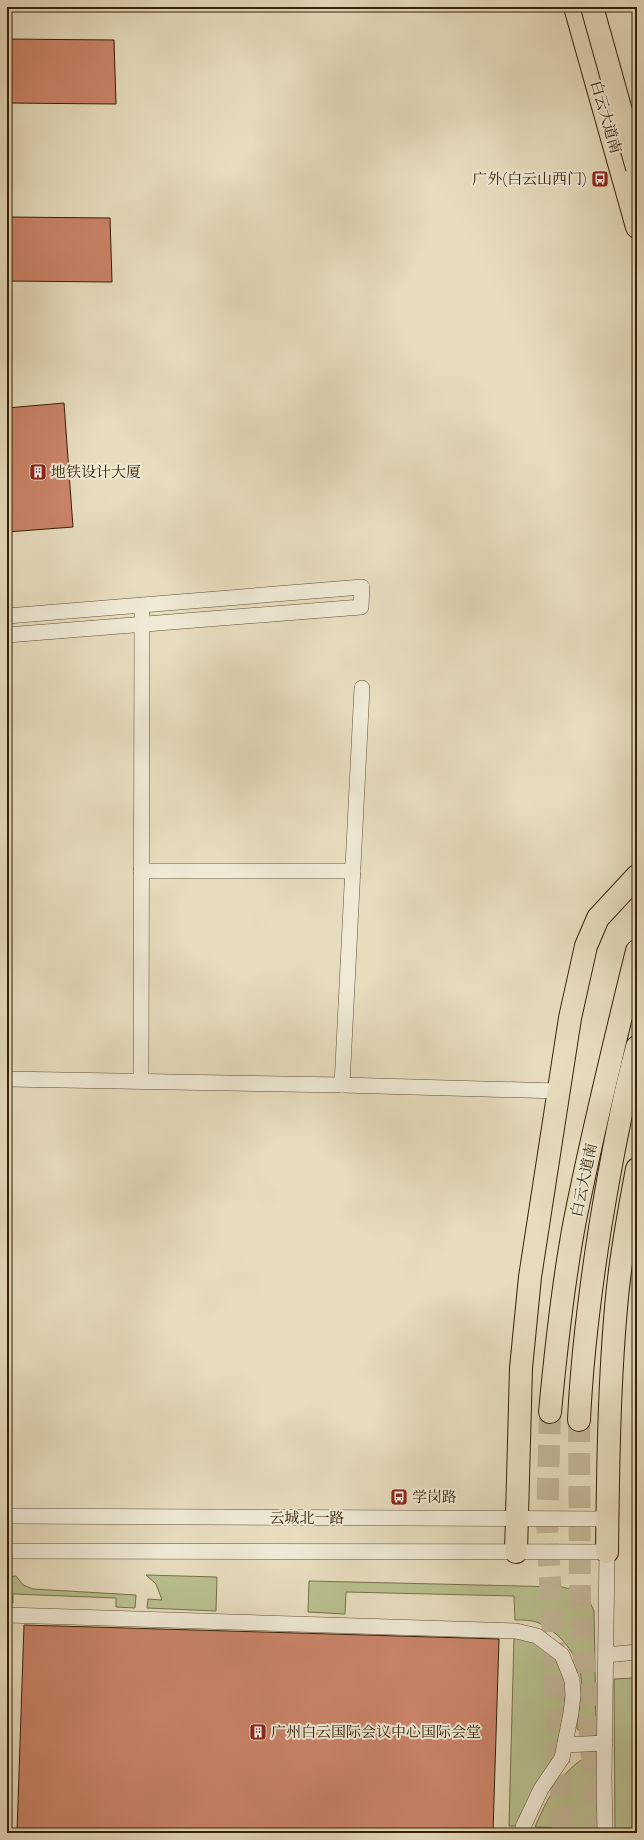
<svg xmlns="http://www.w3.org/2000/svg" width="644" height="1840" font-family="'Sorts Mill Goudy','Noto Serif SC',serif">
	<rect width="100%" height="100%" fill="#e7ddbe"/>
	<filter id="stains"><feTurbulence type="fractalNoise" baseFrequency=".005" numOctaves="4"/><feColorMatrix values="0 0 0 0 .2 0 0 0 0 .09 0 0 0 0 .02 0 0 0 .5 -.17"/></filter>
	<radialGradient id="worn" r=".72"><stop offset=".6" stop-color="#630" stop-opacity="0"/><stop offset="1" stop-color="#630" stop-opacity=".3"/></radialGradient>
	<g fill="#b9c08f" stroke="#77704a">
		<polygon points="146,1575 217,1577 216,1611 147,1608 148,1599 162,1600 156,1584"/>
		<polygon points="16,1576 23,1585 33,1589 136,1595 135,1608 116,1607 116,1598 13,1594 13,1603 7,1603 7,1577"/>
		<path d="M309,1581L563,1587L586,1594L594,1611L596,1727L584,1732L577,1729C577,1711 584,1694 581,1677C577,1653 560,1633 539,1623C532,1620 522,1620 515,1620L514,1596L346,1592L345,1614L308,1612Z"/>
		<path d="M514,1637C524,1636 534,1643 543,1647C553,1652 560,1662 562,1673C576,1726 540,1781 518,1826H509Z"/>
		<polygon points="635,1678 637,1833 615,1833 614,1679"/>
		<path d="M589,1756L596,1758L598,1833H567V1828L535,1827C546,1801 562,1768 589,1756Z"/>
	</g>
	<g fill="#cb846a" stroke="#352106">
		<polygon points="7,39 114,40 116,104 7,103"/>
		<polygon points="7,217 110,218 112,282 7,281"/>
		<polygon points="64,403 73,527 7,532 7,408"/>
		<polygon points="24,1625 499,1639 493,1833 17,1833"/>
	</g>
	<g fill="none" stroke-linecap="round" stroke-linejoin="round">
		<g stroke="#c3b799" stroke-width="22" stroke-dasharray="22 11" stroke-linecap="butt">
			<polyline points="550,1412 547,1523 563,1833"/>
			<polyline points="579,1420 580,1610 598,1833"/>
		</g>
		<g stroke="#625034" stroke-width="16">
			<g id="minor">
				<polyline points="7,616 362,587 361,607 7,635"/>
				<polyline points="141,871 353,871"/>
				<polyline points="7,1079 342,1085 558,1091"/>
				<polyline points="141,1081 142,614"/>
				<polyline points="342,1085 362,688"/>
				<polyline points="7,1516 607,1519"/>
				<polyline points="7,1551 607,1552 604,1776 605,1833"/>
				<polyline points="7,1615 516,1631 537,1636 562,1655 572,1680 573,1695 571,1713 562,1758 541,1789 523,1827 523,1833"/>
				<polyline points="606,1655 637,1652"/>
				<polyline points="565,1745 605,1743"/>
			</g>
		</g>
		<g stroke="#352106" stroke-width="24">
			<g id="highway">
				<polyline points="575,7 637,227"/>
				<polyline points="608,7 637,112"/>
				<polyline points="628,7 637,42"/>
				<path d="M550,1412C556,1348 563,1283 575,1220C593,1130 615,1040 637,951"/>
				<path d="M579,1420C582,1355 590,1292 600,1228C610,1167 621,1106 637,1047"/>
				<polyline points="516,1552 521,1368 530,1277 570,1018 586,946 598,918 637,876"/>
				<path d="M607,1552C608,1468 609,1381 617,1297C621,1254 629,1211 637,1169"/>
			</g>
		</g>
		<use href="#minor" stroke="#efe9d5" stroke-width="15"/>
		<use href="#highway" stroke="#e7ddbe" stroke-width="22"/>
		<g stroke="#352106" stroke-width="24" stroke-linecap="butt">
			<polyline id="highway-bridge" points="592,7 637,168"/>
		</g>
		<use href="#highway-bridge" stroke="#e7ddbe" stroke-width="22"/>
	</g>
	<defs>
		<g id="bus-square" transform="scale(0.9)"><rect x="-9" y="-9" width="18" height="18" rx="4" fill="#8f2418" stroke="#efe9d5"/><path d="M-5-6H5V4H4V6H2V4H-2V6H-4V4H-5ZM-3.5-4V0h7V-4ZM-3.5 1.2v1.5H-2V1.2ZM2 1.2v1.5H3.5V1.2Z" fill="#fff"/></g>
		<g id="building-square" transform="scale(0.9)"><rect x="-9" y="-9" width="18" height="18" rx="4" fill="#8f2418" stroke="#efe9d5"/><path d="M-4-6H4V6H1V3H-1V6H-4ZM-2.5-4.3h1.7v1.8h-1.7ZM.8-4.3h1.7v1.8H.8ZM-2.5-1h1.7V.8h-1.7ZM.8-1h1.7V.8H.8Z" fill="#fff"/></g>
	</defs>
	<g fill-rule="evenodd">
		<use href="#bus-square" x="600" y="179"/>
		<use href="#building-square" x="38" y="472"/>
		<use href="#bus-square" x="399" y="1497"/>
		<use href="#building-square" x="258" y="1732"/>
	</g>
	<g text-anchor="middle" stroke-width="4" stroke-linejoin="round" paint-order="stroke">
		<g font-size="15" fill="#352106" stroke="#efe9d5">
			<text transform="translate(606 117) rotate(74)" y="5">白云大道南</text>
			<text transform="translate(584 1180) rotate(-78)" y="5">白云大道南</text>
			<text x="307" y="1523">云城北一路</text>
		</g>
		<g font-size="15" fill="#352106" stroke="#efe9d5" text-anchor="start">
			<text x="587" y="184" text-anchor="end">广外(白云山西门)</text>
			<text x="51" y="477">地铁设计大厦</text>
			<text x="412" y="1502">学岗路</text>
			<text x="271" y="1737">广州白云国际会议中心国际会堂</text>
		</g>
	</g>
	<rect width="644" height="1840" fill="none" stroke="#e7ddbe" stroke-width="24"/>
	<rect x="8" y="8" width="628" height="1824" fill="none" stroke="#352106" stroke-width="2"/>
	<rect x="12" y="12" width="620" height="1816" fill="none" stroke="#352106"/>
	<rect width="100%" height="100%" filter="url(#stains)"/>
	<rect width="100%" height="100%" fill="url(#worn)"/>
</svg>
